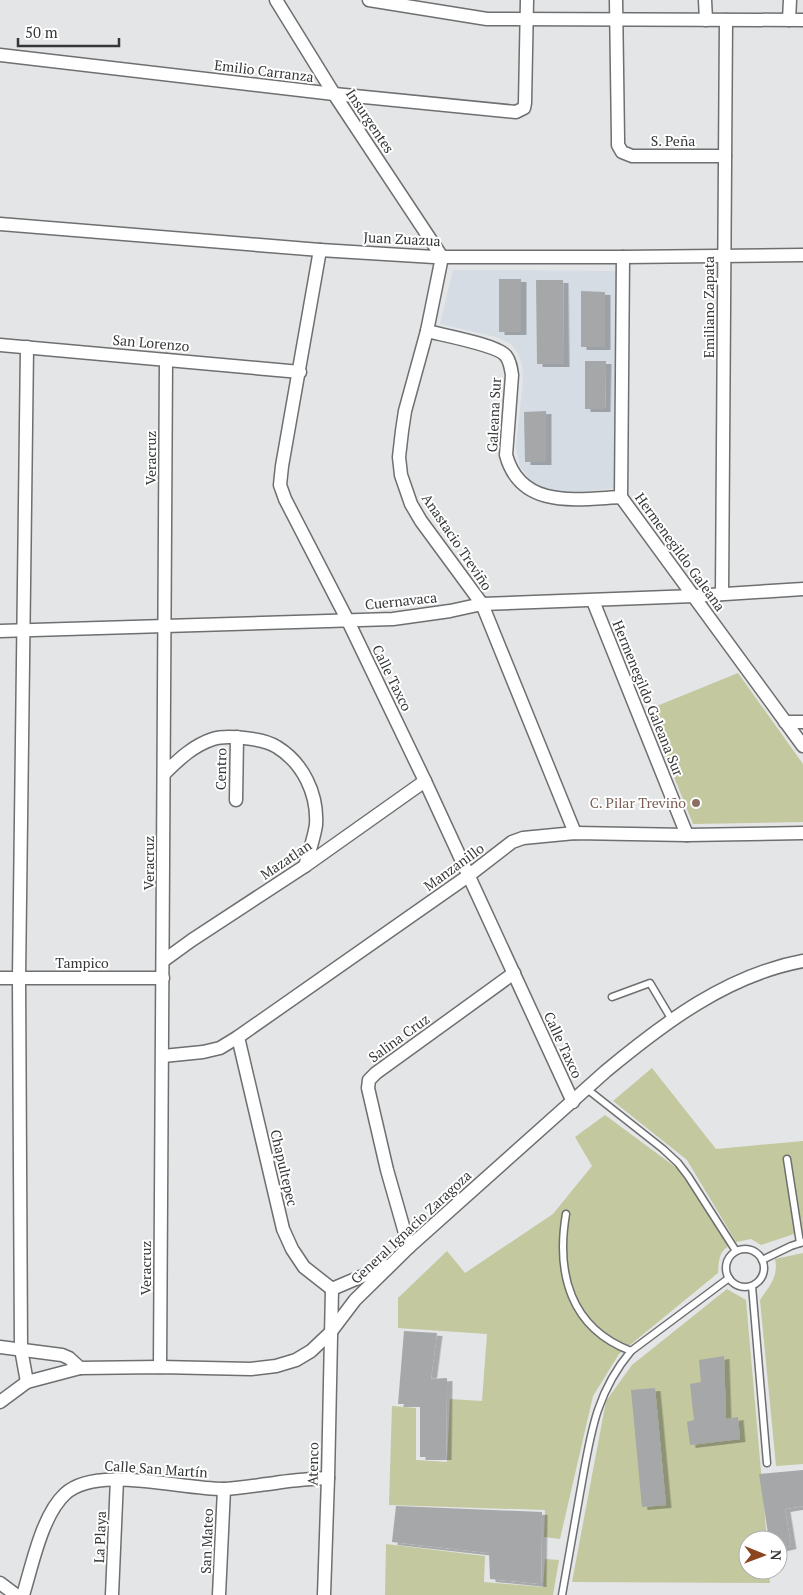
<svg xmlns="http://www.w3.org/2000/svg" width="803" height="1595" font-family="'PT Serif',serif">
	<defs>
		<filter id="shadow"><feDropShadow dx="5.5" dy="3" stdDeviation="0" flood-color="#0004"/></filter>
	</defs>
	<rect width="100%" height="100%" fill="#e4e5e7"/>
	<polygon fill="#d5dce4" points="453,270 616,271 615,488 564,494 548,493 535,485 520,467 516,447 523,381 522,365 518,353 510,343 496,337 440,324"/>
	<g fill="#c3c89f">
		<polygon points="738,673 803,764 803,822 693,824 647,710"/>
		<polygon points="652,1068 716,1149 803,1141 803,1231 761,1245 751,1239 736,1242 687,1160 613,1101"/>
		<path d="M605,1115L678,1169L729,1246C718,1252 719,1262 718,1273L619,1354L593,1396L560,1539L544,1537L545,1510L389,1505L392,1406L416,1408V1460L447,1462L450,1399L482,1401L487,1334L398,1328V1298L447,1251L465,1273L553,1214L592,1166L575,1137Z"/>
		<path d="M803,1253V1464L776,1466L760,1300C769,1287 779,1276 775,1259Z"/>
		<polygon points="727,1289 746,1300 767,1540 748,1540 748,1570 769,1570 770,1583 572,1582 606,1401 632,1365"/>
		<polygon points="386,1544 485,1556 484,1582 543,1587 545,1559 559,1560 553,1595 385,1595"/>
	</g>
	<g fill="#a5a7a8" filter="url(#shadow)">
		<rect x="499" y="279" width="22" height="53"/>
		<polygon points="536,280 563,280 564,364 537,364"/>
		<polygon points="581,291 605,292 605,347 581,347"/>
		<polygon points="585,361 606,361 605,409 585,409"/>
		<polygon points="546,411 546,462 525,462 524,412"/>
		<polygon points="404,1331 437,1333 431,1379 447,1378 446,1457 420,1457 420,1404 398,1404"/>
		<polygon points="724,1356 726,1419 738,1417 740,1439 690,1445 687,1422 694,1420 690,1384 701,1382 699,1360"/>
		<polygon points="655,1388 666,1505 642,1507 631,1390"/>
		<polygon points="803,1470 803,1506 785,1509 791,1546 778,1549 778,1540 769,1540 759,1474"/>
		<polygon points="396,1506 542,1512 541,1584 490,1579 489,1553 392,1542"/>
	</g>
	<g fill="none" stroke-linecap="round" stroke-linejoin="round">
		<g stroke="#6d6f70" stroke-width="9">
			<g id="service">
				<polyline points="612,997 650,983 672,1020"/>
				<polyline points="587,1089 663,1149 678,1163 688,1176 736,1251"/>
				<polyline points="787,1159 800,1243"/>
				<path d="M566,1214C556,1273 570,1328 631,1351"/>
				<circle cx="745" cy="1268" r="19"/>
				<polyline points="762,1260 791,1246 803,1242"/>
				<polyline points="752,1286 767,1463"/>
				<path d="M562,1595C568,1561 574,1527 580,1493C590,1439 594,1395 631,1351L729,1278"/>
			</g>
		</g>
		<g stroke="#6d6f70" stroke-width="15">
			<g id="minor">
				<polyline points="276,0 334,94 442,257 427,331 405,411 402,431 399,457 401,475 411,504 421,521 482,604 575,833"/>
				<polyline points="369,0 487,19 803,20"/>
				<polyline points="616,0 618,139 618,145 622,152 632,156 725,156"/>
				<polyline points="705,0 706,20"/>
				<polyline points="789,20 790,0"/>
				<polyline points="0,55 334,94 516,112 524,108 525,103 527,0"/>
				<polyline points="0,224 320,250 434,257 623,257 803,255"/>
				<polyline points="320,250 282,466 280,485 285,499 348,621 425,781 573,1102"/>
				<polyline points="623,257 621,497 803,746"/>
				<path d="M427,331C442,335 498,345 506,356C510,361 511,368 512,375L506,455C521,510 578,499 621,497"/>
				<polyline points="0,345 300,372"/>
				<polyline points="722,594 726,20"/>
				<polyline points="593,601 687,835"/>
				<polyline points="0,631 393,619 450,611 482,604 694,596 803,589"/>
				<polyline points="785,722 803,722"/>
				<path d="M164,774C179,759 194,745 213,739C222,736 235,737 244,738C254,739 268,741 277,747C303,763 318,794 316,825C314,838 309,853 305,866"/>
				<polyline points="236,800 237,737"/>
				<polyline points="163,961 192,940 305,866 425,781"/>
				<polyline points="0,978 163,978"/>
				<polyline points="238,1037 283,1229 292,1249 304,1267 332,1289"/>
				<polyline points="163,1056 203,1052 220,1048 238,1037 468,876 512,842 523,838 575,833 687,835 803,833"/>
				<polyline points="409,1247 387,1170 368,1088 369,1080 376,1073 514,973"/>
				<path d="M0,1347L62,1355L69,1358L80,1368L160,1367L251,1369L276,1366L296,1360L311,1351L330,1333L355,1300L409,1247L606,1071C664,1023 727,975 803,961"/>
				<polyline points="160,1367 166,360"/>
				<polyline points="27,1382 21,1349 19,978 27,347"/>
				<polyline points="0,1402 27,1382 80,1368"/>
				<polyline points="0,1583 16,1595"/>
				<path d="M23,1595C32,1566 42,1515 65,1494C97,1464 183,1490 225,1489C242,1488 258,1485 275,1483C292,1480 310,1479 328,1478"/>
				<polyline points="112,1595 117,1479"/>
				<polyline points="219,1595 224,1489"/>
				<polyline points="324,1595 328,1478 332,1289 386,1266"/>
			</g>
		</g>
		<use href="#service" stroke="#fff" stroke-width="6"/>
		<use href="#minor" stroke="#fff" stroke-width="12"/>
	</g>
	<circle fill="#8d6e63" stroke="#fff" stroke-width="2" cx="696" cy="803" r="5"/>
	<g text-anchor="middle" stroke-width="4" stroke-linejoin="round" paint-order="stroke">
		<g font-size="14" fill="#363737" stroke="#fff">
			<text transform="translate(264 71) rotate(7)" y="5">Emilio Carranza</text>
			<text transform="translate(370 121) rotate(56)" y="5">Insurgentes</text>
			<text x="673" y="146">S. Peña</text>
			<text transform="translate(402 239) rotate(3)" y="5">Juan Zuazua</text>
			<text transform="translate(709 307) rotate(-90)" y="5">Emiliano Zapata</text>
			<text transform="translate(151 343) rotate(5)" y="5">San Lorenzo</text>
			<text transform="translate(494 415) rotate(-87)" y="5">Galeana Sur</text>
			<text transform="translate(151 458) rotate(-90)" y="5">Veracruz</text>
			<text transform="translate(457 542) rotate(56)" y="5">Anastacio Treviño</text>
			<text transform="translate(680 552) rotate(54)" y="5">Hermenegildo Galeana</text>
			<text transform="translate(401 601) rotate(-6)" y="5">Cuernavaca</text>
			<text transform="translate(392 678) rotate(64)" y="5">Calle Taxco</text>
			<text transform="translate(648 698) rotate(68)" y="5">Hermenegildo Galeana Sur</text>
			<text transform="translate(221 769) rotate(-89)" y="5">Centro</text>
			<text transform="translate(286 860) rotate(-34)" y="5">Mazatlan</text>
			<text transform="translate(149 863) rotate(-90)" y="5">Veracruz</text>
			<text transform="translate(454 867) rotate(-36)" y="5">Manzanillo</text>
			<text x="82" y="968">Tampico</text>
			<text transform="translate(399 1038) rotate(-36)" y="5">Salina Cruz</text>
			<text transform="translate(563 1045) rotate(65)" y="5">Calle Taxco</text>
			<text transform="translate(284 1168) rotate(77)" y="5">Chapultepec</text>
			<text transform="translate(411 1227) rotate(-43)" y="5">General Ignacio Zaragoza</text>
			<text transform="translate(146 1268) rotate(-90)" y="5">Veracruz</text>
			<text transform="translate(313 1464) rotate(-89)" y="5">Atenco</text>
			<text transform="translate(156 1469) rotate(4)" y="5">Calle San Martín</text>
			<text transform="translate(100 1537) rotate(-88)" y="5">La Playa</text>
			<text transform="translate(207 1541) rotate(-88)" y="5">San Mateo</text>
		</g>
		<g font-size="14" fill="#785e54" stroke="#fff" text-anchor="end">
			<text x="686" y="808">C. Pilar Treviño</text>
		</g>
	</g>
	<g transform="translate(763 1555) rotate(91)"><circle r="24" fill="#ffffff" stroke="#afafaf"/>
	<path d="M0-4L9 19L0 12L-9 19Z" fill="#8b451f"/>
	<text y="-8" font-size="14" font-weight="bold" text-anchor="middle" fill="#363737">N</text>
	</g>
	<path d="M18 38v8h101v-8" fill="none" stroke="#363737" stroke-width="2.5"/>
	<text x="25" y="38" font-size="15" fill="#363737" stroke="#ffffff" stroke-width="4" paint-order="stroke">50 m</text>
</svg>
